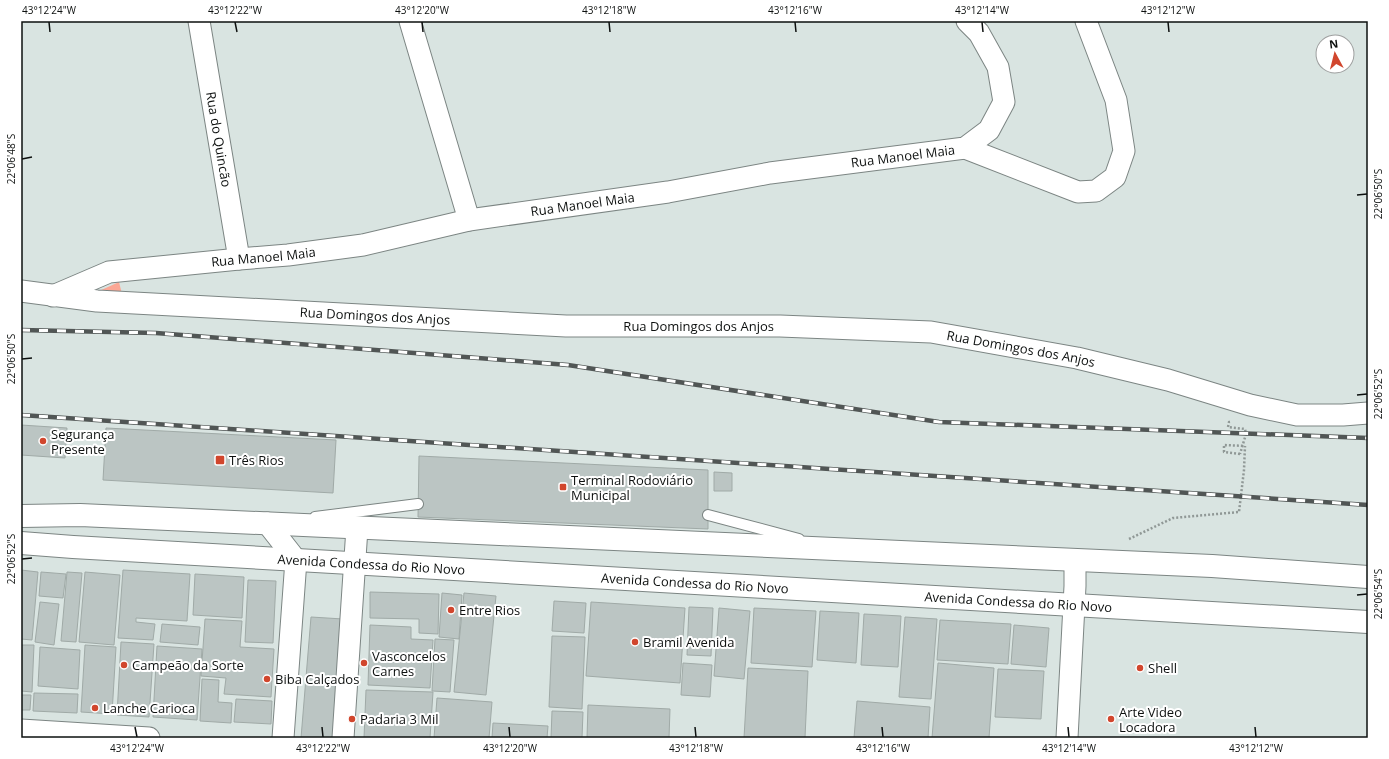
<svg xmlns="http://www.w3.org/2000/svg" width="1389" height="759" font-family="'Open Sans',sans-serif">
	<rect width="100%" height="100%" fill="#d9e4e1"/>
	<polygon fill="#fba795" points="119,282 123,298 88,296"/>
	<g fill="#bbc5c3" stroke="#a0aaa7">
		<polygon points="21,425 67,428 65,458 21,455"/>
		<polygon points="106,428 336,440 333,493 103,480"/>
		<polygon points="419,456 708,470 708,529 418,517"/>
		<polygon points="714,472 732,473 732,491 714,491"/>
		<polygon points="21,570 38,572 32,640 21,639"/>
		<polygon points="123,570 190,574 187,621 136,618 136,622 155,624 153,640 118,638"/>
		<polygon points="41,572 66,574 63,598 39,596"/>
		<polygon points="67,572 82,573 76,642 61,641"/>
		<polygon points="85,572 120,575 114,645 79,642"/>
		<polygon points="195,574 244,577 242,618 193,615"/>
		<polygon points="248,580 276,581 273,643 245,642"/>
		<polygon points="370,592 439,594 438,634 419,633 419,619 370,618"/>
		<polygon points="442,593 462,595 459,639 439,637"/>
		<polygon points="464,593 496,596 486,695 454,692"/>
		<polygon points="554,601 586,603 584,633 552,631"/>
		<polygon points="40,602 59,604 54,645 35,642"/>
		<polygon points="591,602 685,608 680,683 586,676"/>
		<polygon points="689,607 713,608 711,656 687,655"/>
		<polygon points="719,608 750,611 744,679 714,676"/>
		<polygon points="754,608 816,611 812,667 751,663"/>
		<polygon points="820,611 859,613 856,663 817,660"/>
		<polygon points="864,614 901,616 898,667 861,665"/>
		<polygon points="311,617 343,619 333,738 301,738"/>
		<polygon points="905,617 937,619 931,699 899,697"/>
		<polygon points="205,619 242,621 240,647 274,649 271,697 224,694 226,678 201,676"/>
		<polygon points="940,620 1011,624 1008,664 937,660"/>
		<polygon points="162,624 200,627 198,645 160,642"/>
		<polygon points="370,625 411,627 411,639 433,640 430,688 368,685"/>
		<polygon points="1014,625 1049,628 1046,667 1011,664"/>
		<polygon points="552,636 585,637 582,709 549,707"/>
		<polygon points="435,639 454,640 450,692 432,691"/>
		<polygon points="121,642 154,644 149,717 117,715"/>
		<polygon points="21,645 34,645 32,692 21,691"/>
		<polygon points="85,645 116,647 112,714 81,712"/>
		<polygon points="157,646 202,649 197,720 153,717"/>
		<polygon points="40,647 80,650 78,689 38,686"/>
		<polygon points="683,663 712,665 710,697 681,695"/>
		<polygon points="938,663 994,668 989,738 932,738"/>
		<polygon points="748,668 808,671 805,738 744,738"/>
		<polygon points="998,669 1044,671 1041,719 995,717"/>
		<polygon points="202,679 219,680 218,702 232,703 231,723 200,721"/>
		<polygon points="366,690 433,692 430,738 364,738"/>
		<polygon points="34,693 78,694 77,713 33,711"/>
		<polygon points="21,695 31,695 30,710 21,710"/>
		<polygon points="437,698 492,702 489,738 434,738"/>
		<polygon points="236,699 272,701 271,724 234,722"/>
		<polygon points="857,701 930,707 928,738 854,738"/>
		<polygon points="588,705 670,709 669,738 587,738"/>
		<polygon points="552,711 583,712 582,738 551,738"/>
		<polygon points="493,723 548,726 547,738 492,738"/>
	</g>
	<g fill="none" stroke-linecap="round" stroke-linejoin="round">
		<g stroke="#7c8583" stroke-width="12">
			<g id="service">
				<polyline points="708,515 799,539"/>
				<polyline points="315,517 418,504"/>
			</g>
		</g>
		<g stroke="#7c8583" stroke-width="23">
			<g id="minor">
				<path id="s1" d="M199,21L239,259"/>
				<polyline points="410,21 469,220"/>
				<polyline points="965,148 1078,192 1096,191 1115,177 1124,151 1116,100 1086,21"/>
				<path id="s2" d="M21,291L97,301L566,326H780L931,332L1077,358L1168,380L1250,405L1297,415H1343L1368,413"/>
				<path id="s3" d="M53,296L109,272L239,259L288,255L363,245L469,220L668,192L770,173L965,148L989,130L1004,102L998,67L979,33L967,21"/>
				<polyline points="267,523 296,560 283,738"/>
				<polyline points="21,730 149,738"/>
				<polyline points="343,738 357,528"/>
				<polyline points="1067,738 1075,586 1075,560"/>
			</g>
		</g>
		<g stroke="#7c8583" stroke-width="24">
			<g id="secondary">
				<polyline points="21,516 80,515 1212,566 1368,577"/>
				<path id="s4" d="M21,543L73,547L1368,622"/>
			</g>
		</g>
		<g stroke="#909896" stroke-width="2.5" stroke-dasharray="2 2" stroke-linecap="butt">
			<polyline points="1230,422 1229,422 1228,427 1245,429 1246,434 1240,454"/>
			<polyline points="1129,539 1173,518 1239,512 1244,470 1245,446"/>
		</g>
		<use href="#service" stroke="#fff" stroke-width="10"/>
		<use href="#minor" stroke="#fff" stroke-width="21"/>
		<use href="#secondary" stroke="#fff" stroke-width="22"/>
		<g stroke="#515655" stroke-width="4.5">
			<g id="rail">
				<polyline points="21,330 156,333 568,365 939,422 1368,438"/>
				<polyline points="21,415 1368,505"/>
			</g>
		</g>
		<use href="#rail" stroke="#fff" stroke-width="3" stroke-dasharray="9" stroke-linecap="butt"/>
		<polyline stroke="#909896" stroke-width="2.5" stroke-dasharray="2 2" stroke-linecap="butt" points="1240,454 1224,452 1224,445 1245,446"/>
	</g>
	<path fill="none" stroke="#0d100f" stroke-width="1.5" d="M49,22L50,32M235,22L237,32M422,22L423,32M609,22L610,32M795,22L796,32M982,22L983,32M1168,22L1169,32M22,159L32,157M1357,195L1367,194M22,359L32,358M1357,395L1367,394M22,559L32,558M1357,595L1367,594M135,727L137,737M322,727L323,737M509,727L510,737M695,727L696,737M882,727L883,737M1068,727L1069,737M1255,727L1256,737"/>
	<g fill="#d1462d" stroke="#fff" stroke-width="1.5">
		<circle cx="43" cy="441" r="4"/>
		<rect x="215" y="455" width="10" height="10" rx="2"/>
		<rect x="559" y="483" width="8" height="8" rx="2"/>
		<circle cx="451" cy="610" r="4"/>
		<circle cx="635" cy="642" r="4"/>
		<circle cx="364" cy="663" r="4"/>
		<circle cx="124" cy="665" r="4"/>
		<circle cx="1140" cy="668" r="4"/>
		<circle cx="267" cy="679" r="4"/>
		<circle cx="95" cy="708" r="4"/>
		<circle cx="352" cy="719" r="4"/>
		<circle cx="1111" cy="719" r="4"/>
	</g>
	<g text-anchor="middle" stroke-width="4" stroke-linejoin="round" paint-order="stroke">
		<g font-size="13" fill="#0d100f" stroke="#fff">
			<text dy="5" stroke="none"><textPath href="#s1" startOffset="120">Rua do Quincão</textPath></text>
			<text dy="5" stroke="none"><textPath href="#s3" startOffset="864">Rua Manoel Maia</textPath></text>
			<text dy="5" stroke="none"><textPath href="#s3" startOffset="540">Rua Manoel Maia</textPath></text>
			<text dy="5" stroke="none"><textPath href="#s3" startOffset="216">Rua Manoel Maia</textPath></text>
			<text dy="5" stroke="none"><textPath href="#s2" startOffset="355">Rua Domingos dos Anjos</textPath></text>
			<text dy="5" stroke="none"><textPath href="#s2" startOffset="679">Rua Domingos dos Anjos</textPath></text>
			<text dy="5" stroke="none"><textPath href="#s2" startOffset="1003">Rua Domingos dos Anjos</textPath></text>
			<text dy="5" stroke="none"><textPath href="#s4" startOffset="351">Avenida Condessa do Rio Novo</textPath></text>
			<text dy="5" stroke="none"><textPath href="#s4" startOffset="675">Avenida Condessa do Rio Novo</textPath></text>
			<text dy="5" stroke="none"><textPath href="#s4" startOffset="999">Avenida Condessa do Rio Novo</textPath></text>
		</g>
		<g font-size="13" fill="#0d100f" stroke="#fff" text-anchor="start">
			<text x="51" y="439">Segurança<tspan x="51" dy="15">Presente</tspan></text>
			<text x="229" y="465">Três Rios</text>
			<text x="571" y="485">Terminal Rodoviário<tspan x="571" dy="15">Municipal</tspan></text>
			<text x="459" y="615">Entre Rios</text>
			<text x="643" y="647">Bramil Avenida</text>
			<text x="372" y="661">Vasconcelos<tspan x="372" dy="15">Carnes</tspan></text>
			<text x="132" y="670">Campeão da Sorte</text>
			<text x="1148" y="673">Shell</text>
			<text x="275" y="684">Biba Calçados</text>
			<text x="103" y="713">Lanche Carioca</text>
			<text x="1119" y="717">Arte Video<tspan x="1119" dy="15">Locadora</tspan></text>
			<text x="360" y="724">Padaria 3 Mil</text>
		</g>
	</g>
	<rect width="1389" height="759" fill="none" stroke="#ffffff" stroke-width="44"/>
	<g transform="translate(1335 54) rotate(353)"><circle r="19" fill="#ffffff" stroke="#9e9f9f"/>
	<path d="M0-3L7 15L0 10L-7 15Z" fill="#d1462d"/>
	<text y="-6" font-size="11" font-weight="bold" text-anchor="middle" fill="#0d100f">N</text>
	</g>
	<rect x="22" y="22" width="1345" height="715" fill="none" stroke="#0d100f" stroke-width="1.5"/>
	<g font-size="10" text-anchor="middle" fill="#0d100f">
		<text x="49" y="14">43°12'24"W</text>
		<text x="235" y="14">43°12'22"W</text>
		<text x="422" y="14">43°12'20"W</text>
		<text x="609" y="14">43°12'18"W</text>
		<text x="795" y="14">43°12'16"W</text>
		<text x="982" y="14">43°12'14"W</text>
		<text x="1168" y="14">43°12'12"W</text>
		<text transform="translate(11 159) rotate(-90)" y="4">22°06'48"S</text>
		<text transform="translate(1378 194) rotate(-90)" y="4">22°06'50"S</text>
		<text transform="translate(11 359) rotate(-90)" y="4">22°06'50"S</text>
		<text transform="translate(1378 394) rotate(-90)" y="4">22°06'52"S</text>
		<text transform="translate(11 559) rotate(-90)" y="4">22°06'52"S</text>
		<text transform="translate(1378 594) rotate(-90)" y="4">22°06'54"S</text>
		<text x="137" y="752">43°12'24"W</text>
		<text x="323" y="752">43°12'22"W</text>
		<text x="510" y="752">43°12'20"W</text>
		<text x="696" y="752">43°12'18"W</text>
		<text x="883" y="752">43°12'16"W</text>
		<text x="1069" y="752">43°12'14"W</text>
		<text x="1256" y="752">43°12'12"W</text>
	</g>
</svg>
